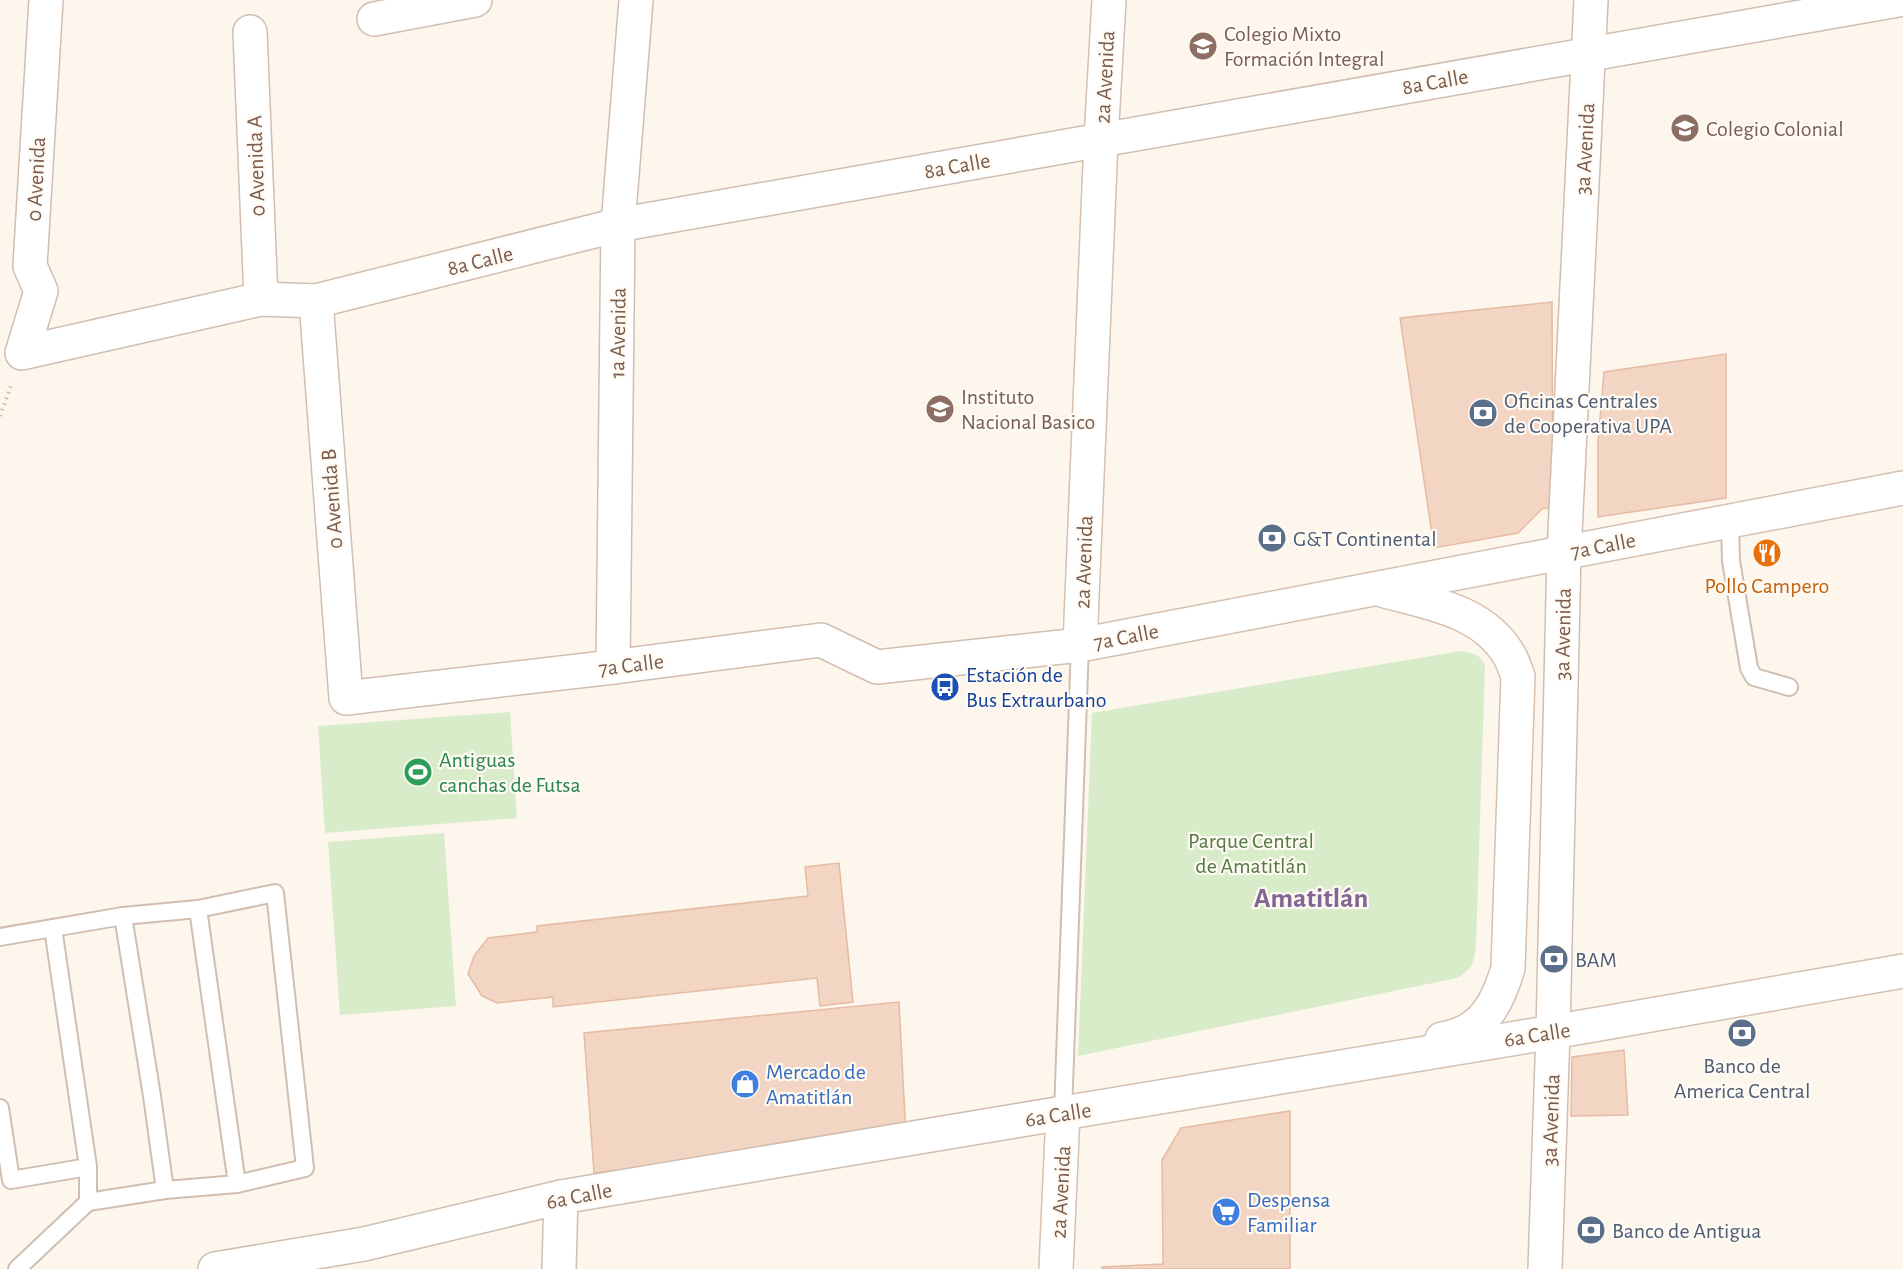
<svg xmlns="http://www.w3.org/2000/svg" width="1903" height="1269" font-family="'Alegreya Sans',sans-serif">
	<rect width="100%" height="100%" fill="#fdf6ec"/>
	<g fill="#d8ecc9">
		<path d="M1461,651C1473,653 1480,654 1485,665L1476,945C1474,963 1473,968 1457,978L1078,1056L1092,713Z"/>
		<polygon points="510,712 517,818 325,833 318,726"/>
		<polygon points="444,833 456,1006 340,1015 328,842"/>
	</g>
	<g fill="#f3d5c3" stroke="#e6bba3" stroke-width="1.5">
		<polygon points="1552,302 1553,509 1543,508 1518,533 1434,548 1400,318"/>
		<polygon points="1726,354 1726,498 1598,517 1598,442 1604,372"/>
		<polygon points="839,863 853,1002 820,1006 817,978 553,1007 553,997 497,1003 482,996 468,974 474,956 488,938 537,932 537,926 808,896 805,867"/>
		<polygon points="899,1002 906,1136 594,1173 584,1033"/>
		<polygon points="1624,1050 1628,1115 1571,1116 1572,1057"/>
		<polygon points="1290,1111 1290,1269 1102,1269 1102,1267 1163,1264 1162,1160 1181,1128"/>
	</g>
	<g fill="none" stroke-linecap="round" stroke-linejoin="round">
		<g stroke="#d1beb0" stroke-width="20">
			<g id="lane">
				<polyline points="1730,521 1731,561 1749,668 1754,677 1789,687"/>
				<polyline points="198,909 237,1184"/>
				<polyline points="0,937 123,916 198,909 275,893 305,1168 237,1184 165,1190"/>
				<polyline points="0,1108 11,1180 88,1167"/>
				<polyline points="1063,1113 1080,645"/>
				<polyline points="88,1202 165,1190 152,1096 123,916"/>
				<polyline points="17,1269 88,1202 88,1167 53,928"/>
			</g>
		</g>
		<g stroke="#d1beb0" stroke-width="36">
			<g id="street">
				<polyline points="46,0 30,266 41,291 22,353 261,299 316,301 618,225 1898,0"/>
				<polyline points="374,19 475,0"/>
				<polyline points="250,32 261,299"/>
				<polyline points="316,301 346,698 613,667 821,640 877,667 1080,645"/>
				<polyline points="613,667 618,225 636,0"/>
				<polyline points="215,1269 364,1244 561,1197 1063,1113"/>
				<polyline points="559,1269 561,1197"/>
				<polyline points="1545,1269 1553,1032 1564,553 1591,0"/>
			</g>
		</g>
		<g stroke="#d6c0b0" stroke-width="36">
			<g id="secondary">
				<polyline points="1109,0 1101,140 1080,645 1903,488"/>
				<path d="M1382,590C1428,603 1483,610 1509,655C1513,661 1515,669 1518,676L1508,968C1497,1005 1482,1033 1442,1039"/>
				<polyline points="1056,1269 1063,1113 1553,1032 1903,971"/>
			</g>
		</g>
		<polyline stroke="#d9b8a5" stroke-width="4" stroke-dasharray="1.5 4.5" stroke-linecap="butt" points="0,416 12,383"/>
		<use href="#lane" stroke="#fff" stroke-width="16"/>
		<use href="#street" stroke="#fff" stroke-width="33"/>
		<use href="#secondary" stroke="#fff" stroke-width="33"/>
	</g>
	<defs>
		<g id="school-disc" transform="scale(1.5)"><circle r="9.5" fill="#8d6e63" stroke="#fffaf3"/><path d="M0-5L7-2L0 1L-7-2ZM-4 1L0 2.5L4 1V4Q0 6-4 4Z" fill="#fff"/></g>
		<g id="bank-disc" transform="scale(1.5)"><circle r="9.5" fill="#5c6f8a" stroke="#fffaf3"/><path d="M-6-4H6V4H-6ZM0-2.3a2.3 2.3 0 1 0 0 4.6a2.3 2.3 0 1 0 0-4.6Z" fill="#fff"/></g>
		<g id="restaurant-disc" transform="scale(1.5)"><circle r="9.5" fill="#e8710a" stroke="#fffaf3"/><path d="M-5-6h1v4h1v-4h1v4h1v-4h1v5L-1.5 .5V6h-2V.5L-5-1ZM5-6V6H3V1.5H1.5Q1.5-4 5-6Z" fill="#fff"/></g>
		<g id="bus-disc" transform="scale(1.5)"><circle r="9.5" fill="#1a4fb4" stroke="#fffaf3"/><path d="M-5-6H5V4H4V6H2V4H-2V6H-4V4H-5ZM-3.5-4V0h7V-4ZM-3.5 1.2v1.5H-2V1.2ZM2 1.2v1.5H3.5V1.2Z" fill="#fff"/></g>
		<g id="stadium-disc" transform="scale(1.5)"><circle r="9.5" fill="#2e9e5b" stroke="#fffaf3"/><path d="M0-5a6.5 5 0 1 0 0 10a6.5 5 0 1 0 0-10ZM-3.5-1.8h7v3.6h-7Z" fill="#fff"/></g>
		<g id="shop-disc" transform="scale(1.5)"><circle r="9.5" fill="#3f7fe0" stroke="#fffaf3"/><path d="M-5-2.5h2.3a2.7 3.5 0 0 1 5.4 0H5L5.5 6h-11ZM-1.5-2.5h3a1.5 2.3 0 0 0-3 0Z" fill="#fff"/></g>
		<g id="supermarket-disc" transform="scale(1.5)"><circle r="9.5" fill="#3f7fe0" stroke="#fffaf3"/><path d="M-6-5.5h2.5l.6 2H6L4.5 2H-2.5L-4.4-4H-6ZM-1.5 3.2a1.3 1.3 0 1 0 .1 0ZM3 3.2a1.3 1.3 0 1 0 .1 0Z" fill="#fff"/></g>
	</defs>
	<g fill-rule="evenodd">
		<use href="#school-disc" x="1203" y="46"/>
		<use href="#school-disc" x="1685" y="128"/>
		<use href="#school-disc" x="940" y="409"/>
		<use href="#bank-disc" x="1483" y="413"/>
		<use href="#bank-disc" x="1272" y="538"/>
		<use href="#restaurant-disc" x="1767" y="553"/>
		<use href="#bus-disc" x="945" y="687"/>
		<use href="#stadium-disc" x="418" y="772"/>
		<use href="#bank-disc" x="1554" y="959"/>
		<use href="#bank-disc" x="1742" y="1033"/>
		<use href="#shop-disc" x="745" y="1084"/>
		<use href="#supermarket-disc" x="1226" y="1212"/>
		<use href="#bank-disc" x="1591" y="1230"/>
	</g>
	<g text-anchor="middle" stroke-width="4.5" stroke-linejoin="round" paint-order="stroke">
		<g font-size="22" fill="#785e54" stroke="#fffaf3" text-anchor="start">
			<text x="1224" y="41">Colegio Mixto<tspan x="1224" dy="25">Formación Integral</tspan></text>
			<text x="1706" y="136">Colegio Colonial</text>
			<text x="961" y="404">Instituto<tspan x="961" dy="25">Nacional Basico</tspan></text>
		</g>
		<g font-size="22" fill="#7a5c4d" stroke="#fffaf3">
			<text transform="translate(1104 77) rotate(-87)" y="8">2a Avenida</text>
			<text transform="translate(1435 81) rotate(-10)" y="8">8a Calle</text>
			<text transform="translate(1584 149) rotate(-87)" y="8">3a Avenida</text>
			<text transform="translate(957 165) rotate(-10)" y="8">8a Calle</text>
			<text transform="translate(255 166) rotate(-92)" y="8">0 Avenida A</text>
			<text transform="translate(35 179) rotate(-87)" y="8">0 Avenida</text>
			<text transform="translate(480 260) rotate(-14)" y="8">8a Calle</text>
			<text transform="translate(617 333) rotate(-89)" y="8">1a Avenida</text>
			<text transform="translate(331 499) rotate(-94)" y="8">0 Avenida B</text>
			<text transform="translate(1603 545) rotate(-11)" y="8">7a Calle</text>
			<text transform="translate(1083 562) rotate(-88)" y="8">2a Avenida</text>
			<text transform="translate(1562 634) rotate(-89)" y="8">3a Avenida</text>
			<text transform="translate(1126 636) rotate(-11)" y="8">7a Calle</text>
			<text transform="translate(631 664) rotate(-7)" y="8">7a Calle</text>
			<text transform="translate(1537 1034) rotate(-9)" y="8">6a Calle</text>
			<text transform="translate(1058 1114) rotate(-9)" y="8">6a Calle</text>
			<text transform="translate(1550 1120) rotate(-88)" y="8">3a Avenida</text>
			<text transform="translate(1060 1192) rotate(-87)" y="8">2a Avenida</text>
			<text transform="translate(579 1195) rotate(-11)" y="8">6a Calle</text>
		</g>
		<g font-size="22" fill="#4e5e75" stroke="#fffaf3" text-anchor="start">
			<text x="1504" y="408">Oficinas Centrales<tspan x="1504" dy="25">de Cooperativa UPA</tspan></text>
			<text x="1293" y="546">G&amp;T Continental</text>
			<text x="1575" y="967">BAM</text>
			<text x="1742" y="1073" text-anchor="middle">Banco de<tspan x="1742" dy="25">America Central</tspan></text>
			<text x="1612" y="1238">Banco de Antigua</text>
		</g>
		<g font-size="22" fill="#c56008" stroke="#fffaf3">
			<text x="1767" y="593">Pollo Campero</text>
		</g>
		<g font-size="22" fill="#164399" stroke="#fffaf3" text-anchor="start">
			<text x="966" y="682">Estación de<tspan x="966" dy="25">Bus Extraurbano</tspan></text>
		</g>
		<g font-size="22" fill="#27864d" stroke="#fffaf3" text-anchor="start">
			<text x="439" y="767">Antiguas<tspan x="439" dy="25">canchas de Futsa</tspan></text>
		</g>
		<g font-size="22" fill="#537a41" stroke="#fffaf3">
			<text x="1251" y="848">Parque Central<tspan x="1251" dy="25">de Amatitlán</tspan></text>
		</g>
		<g font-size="22" fill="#366cbe" stroke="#fffaf3" text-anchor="start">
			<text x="766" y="1079">Mercado de<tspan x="766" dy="25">Amatitlán</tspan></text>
			<text x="1247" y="1207">Despensa<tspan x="1247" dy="25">Familiar</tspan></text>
		</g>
		<g font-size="28" font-weight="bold" fill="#846695" stroke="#fffaf3">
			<text x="1311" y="907">Amatitlán</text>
		</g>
	</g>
</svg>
